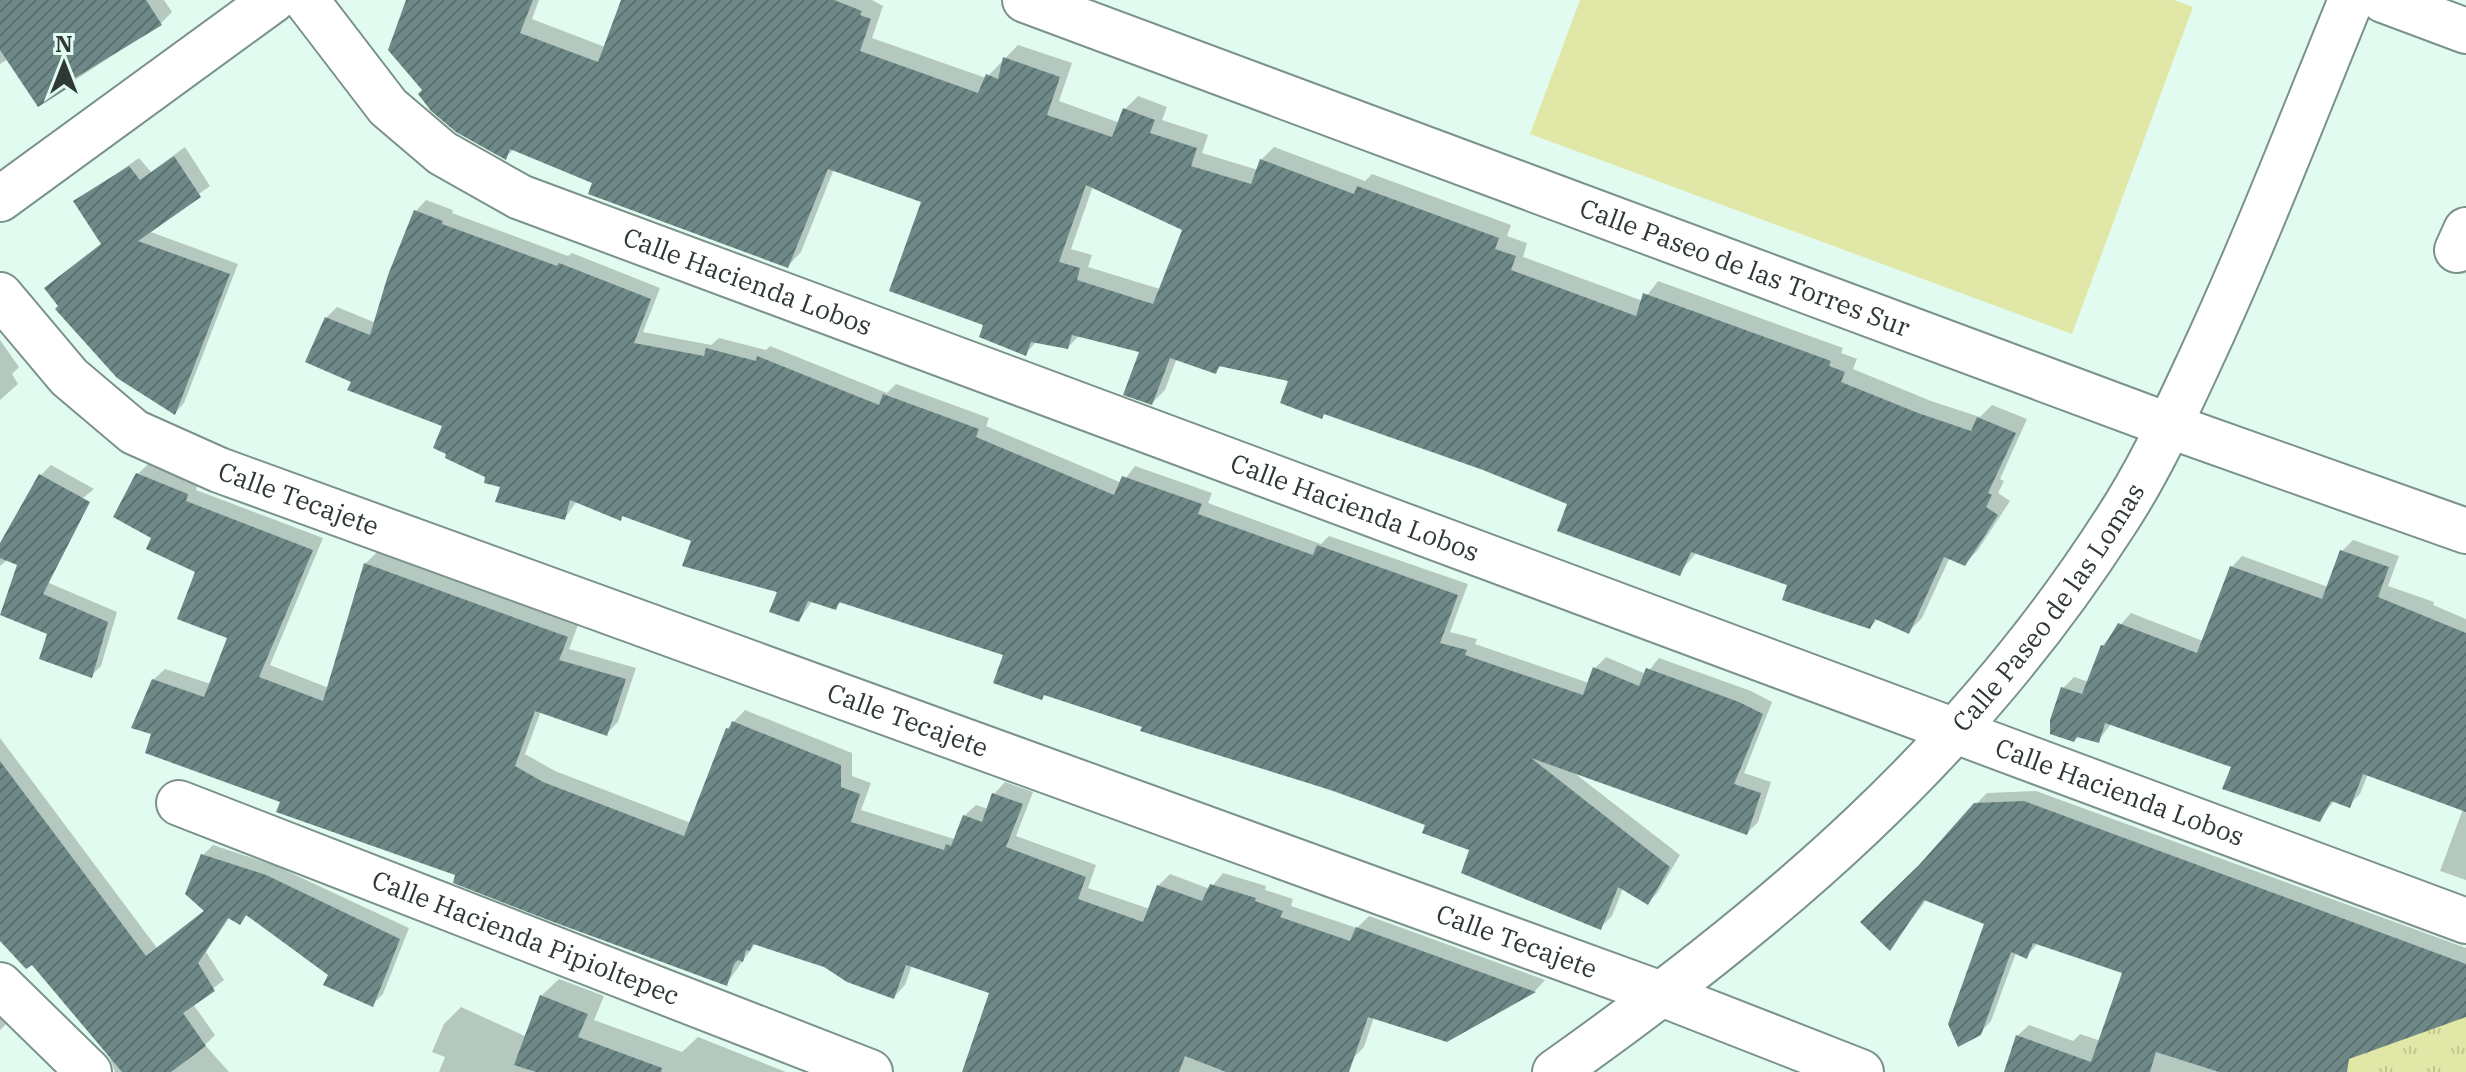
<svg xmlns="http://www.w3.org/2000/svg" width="2466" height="1072" font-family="'IBM Plex Serif',serif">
	<defs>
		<pattern id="grass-tufts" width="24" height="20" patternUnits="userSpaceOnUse" patternTransform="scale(2)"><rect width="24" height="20" fill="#e1e7a6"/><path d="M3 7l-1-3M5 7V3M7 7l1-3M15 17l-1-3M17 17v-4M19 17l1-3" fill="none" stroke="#c1c790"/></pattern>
		<pattern id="building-hatch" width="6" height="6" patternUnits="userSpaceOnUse" patternTransform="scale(2)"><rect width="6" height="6" fill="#6e8988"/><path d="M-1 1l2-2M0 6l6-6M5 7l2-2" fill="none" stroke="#5b7170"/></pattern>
	</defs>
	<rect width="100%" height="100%" fill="#e2fbf0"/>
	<polygon fill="url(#grass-tufts)" points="2466,1013 2466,1072 2305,1072"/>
	<polygon fill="#e1e7a6" points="1580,0 2174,0 2193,7 2072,334 1530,134"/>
	<g fill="#0003" fill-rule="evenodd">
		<polygon points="0,0 164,0 172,12 160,24 39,104 8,59 0,64"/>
		<path d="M408,0H539L532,19L605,47L623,0H872L883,6L872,38L986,78L1018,45L1072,63L1059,101L1120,123L1125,109L1138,96L1167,107L1162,120L1208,135L1202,153L1258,170L1261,160L1274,147L1365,181L1372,174L1511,225L1507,236L1527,243L1523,257L1643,301L1658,281L1843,348L1841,353L1857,359L1853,369L1931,401L1980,417L1992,405L2027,419L2000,479L2004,481L1998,493L2010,501L1978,550L1965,563L1950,557L1922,618L1909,631L1879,618L1870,627L1789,584L1697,552L1679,573L1570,502L1484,468L1325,413L1321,417L1291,379L1222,365L1215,372L1177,358L1165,390L1152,403L1141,351L1080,335L1068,347L1037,341L1026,353L986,324L924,201L834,169L801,252L788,266L514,149L505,158L425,90ZM1093,186L1184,229L1160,289L1088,267L1092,255L1071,249Z"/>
		<polygon points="185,147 210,186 148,231 238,264 184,403 175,413 103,243 76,202 139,158 151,172"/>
		<polygon points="426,200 453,210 452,213 568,256 572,253 660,288 643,332 711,345 719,338 766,350 770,346 887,393 896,384 989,418 986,426 1122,483 1135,466 1212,493 1208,503 1321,544 1329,536 1468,584 1450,632 1477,639 1475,644 1589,683 1595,668 1606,657 1646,674 1659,658 1751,691 1772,702 1744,773 1771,782 1758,822 1747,833 1573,772 1680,855 1658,892 1648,903 1623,888 1612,916 1601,927 1428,824 1046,693 1041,698 1006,654 842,601 835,608 813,600 799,620 779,590 694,539 625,514 620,519 577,501 565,518 503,486 445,425 353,381 326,318 337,307 376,323 415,212"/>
		<polygon points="0,340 19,367 12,374 18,384 0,400"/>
		<polygon points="149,463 198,482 196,490 323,538 270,665 329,688 365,564 377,552 578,625 569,649 636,668 618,722 606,734 541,711 525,754 555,771 691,823 727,729 745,710 852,753 852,776 871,783 861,810 954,839 964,816 976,805 988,809 994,794 1005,782 1033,792 1016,836 1096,865 1088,888 1150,909 1158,886 1170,874 1210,889 1223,873 1266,886 1265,890 1293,899 1291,906 1357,928 1369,916 1545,980 1535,991 1447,1040 1374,1017 1364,1047 1340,1072 972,1072 992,992 912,965 905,985 894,997 824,966 755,944 727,983 282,801 154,733 153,680 165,669 211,684 230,637 197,571 153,537 138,474"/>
		<polygon points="51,465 94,489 0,566 0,549 41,475"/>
		<polygon points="2353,540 2399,556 2388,586 2434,602 2433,605 2466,619 2466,880 2440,871 2463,809 2368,774 2360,794 2349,805 2335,800 2319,820 2233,766 2111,724 2098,741 2078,736 2074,740 2063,688 2074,677 2089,682 2102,646 2131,613 2203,641 2231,568 2242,556 2328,587 2342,551"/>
		<polygon points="35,577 117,612 101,666 91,676 50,633"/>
		<polygon points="0,738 157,948 206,909 203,855 213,845 276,866 409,928 383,994 373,1004 248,914 240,922 230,917 206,952 224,980 193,1004 215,1035 205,1045 229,1072 115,1072 108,1053 33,962 0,940"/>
		<polygon points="2036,791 2466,948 2466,1012 2252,1072 2006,1072 2017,1036 2029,1025 2073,1041 2080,1034 2101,1041 2125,972 2039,942 2026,957 2016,953 1991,1021 1980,1033 1987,922 1927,899 1890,948 1923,864 1975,805 1987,793"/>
		<polygon points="559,979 604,996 594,1020 682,1052 698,1037 786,1072 439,1072 445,1057 432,1052 444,1024 461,1007 527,1037 541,996"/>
		<polygon points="0,1017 7,1023 0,1030"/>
	</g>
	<g fill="url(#building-hatch)" fill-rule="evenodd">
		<polygon points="0,0 146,0 162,25 65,84 68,88 38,107 0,50"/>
		<path d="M406,0H533L520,33L598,62L621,0H834L862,11L860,15L871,19L860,51L978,93L986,74L998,79L1003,57L1060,77L1047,115L1112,137L1123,108L1155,120L1150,133L1197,148L1191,166L1251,184L1260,159L1354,194L1357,186L1499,238L1495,249L1516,256L1511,270L1636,316L1643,293L1831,361L1829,366L1845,372L1841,382L1918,413L1971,431L1977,417L2016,433L1988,493L1992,495L1986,507L1998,515L1965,566L1944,557L1909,634L1875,619L1870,629L1782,600L1787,585L1691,552L1680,576L1557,531L1567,504L1483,470L1324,414L1322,419L1280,403L1288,381L1219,366L1216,374L1170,358L1152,405L1123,395L1139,352L1072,335L1068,349L1031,342L1026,356L979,337L983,325L889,291L921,202L828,169L788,268L588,194L592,183L510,149L506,160L456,132L431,111L418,94L422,90L388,50ZM1086,185L1182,230L1153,304L1077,280L1080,268L1059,262Z"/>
		<polygon points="174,156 201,197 138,241 230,274 175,415 117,378 55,309 58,306 44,288 101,244 73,201 129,166 140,180"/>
		<polygon points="414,210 443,221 442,224 557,266 559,263 651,299 634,343 704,356 706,348 756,361 757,356 879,405 883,394 979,429 976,437 1114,495 1122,476 1202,504 1198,514 1313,555 1317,545 1458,595 1440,643 1467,650 1465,655 1583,695 1593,667 1639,686 1646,668 1739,702 1763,714 1734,784 1761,793 1747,835 1531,758 1670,867 1648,905 1618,887 1601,930 1461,873 1469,850 1422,833 1425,825 1334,791 1140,731 1142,727 1044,695 1042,700 993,683 1003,655 839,602 836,610 808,601 799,622 769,612 777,592 682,566 691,541 622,516 621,521 570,500 565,520 495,502 500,487 484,483 485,477 445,458 446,454 433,448 442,426 347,390 351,382 305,362 325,317 370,335 388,275"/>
		<polygon points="136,473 188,494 186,501 313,550 259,677 323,701 364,563 568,637 559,660 626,679 607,736 535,711 515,766 543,782 684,836 726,728 729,729 732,721 841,765 841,787 860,794 851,822 944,850 946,844 951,846 963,815 982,822 992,793 1023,804 1006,847 1086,877 1078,899 1143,922 1157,885 1202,901 1210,884 1256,898 1255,901 1283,911 1280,917 1350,941 1356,927 1536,992 1447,1042 1368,1017 1349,1072 1226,1072 1185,1056 1179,1072 962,1072 989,993 906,965 894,999 847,982 824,967 753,944 750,951 746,950 743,962 738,960 734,964 727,986 548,920 453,883 455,875 276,812 280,802 145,753 151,734 131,728 152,679 204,697 227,638 177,619 195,572 146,549 151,538 113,517"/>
		<polygon points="39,474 90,502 43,594 108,622 92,678 39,659 47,634 0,615 17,565 0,558 0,543"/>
		<polygon points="2340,550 2389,567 2378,597 2466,633 2466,812 2363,774 2350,808 2331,801 2320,822 2222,789 2231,767 2105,723 2099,743 2077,737 2074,742 2050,734 2050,720 2061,687 2082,694 2101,645 2104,646 2118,623 2197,653 2230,566 2322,599"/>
		<polygon points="0,761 146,956 204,911 185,894 201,854 266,875 400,939 373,1007 323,985 328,975 246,915 240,925 228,918 198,963 215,991 183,1013 206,1046 171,1072 122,1072 32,965 26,969 0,941"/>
		<polygon points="2024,801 2466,964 2466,1017 2349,1059 2347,1072 2219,1072 2156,1052 2150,1072 2004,1072 2016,1035 2091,1062 2122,973 2033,943 2027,959 2011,952 1981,1035 1958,1047 1948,1024 1984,924 1924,900 1890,951 1860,922 1919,865 1974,803"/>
		<polygon points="540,995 588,1014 578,1037 662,1068 661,1072 536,1072 514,1065"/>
	</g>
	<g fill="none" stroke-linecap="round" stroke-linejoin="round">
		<g stroke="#7b9288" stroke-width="48">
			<g id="minor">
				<path id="s1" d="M306,0L388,107L442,153L520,197L2466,921"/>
				<path id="s2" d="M1025,0L2170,426L2466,531"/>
				<polyline points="2383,0 2466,31"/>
				<polyline points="0,199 273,0"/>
				<polyline points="2457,250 2466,230"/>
				<path id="s3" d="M0,295L69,377L134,432L219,470L1664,995L1861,1072"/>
				<path id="s4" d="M179,803L870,1072"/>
				<polyline points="0,985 89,1072"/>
			</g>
		</g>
		<g stroke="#7b9288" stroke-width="48">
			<g id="major">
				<path id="s5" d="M1555,1072C1774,917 1967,753 2114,524C2148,473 2174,416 2200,360C2255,242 2302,120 2351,0"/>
			</g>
		</g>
		<use href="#minor" stroke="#fff" stroke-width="44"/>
		<use href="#major" stroke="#fff" stroke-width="44"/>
	</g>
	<g text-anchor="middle" stroke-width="6" stroke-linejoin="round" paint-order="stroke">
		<g font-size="26" fill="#2e3834" stroke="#e2fbf0">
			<text dy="9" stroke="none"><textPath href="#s2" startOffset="768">Calle Paseo de las Torres Sur</textPath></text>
			<text dy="9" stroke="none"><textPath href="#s1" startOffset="538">Calle Hacienda Lobos</textPath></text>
			<text dy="9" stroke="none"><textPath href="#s3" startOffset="370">Calle Tecajete</textPath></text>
			<text dy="9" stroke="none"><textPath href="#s1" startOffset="1186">Calle Hacienda Lobos</textPath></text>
			<text dy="9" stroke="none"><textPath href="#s5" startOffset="682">Calle Paseo de las Lomas</textPath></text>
			<text dy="9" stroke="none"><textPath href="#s3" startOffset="1018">Calle Tecajete</textPath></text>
			<text dy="9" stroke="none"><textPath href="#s1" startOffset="2002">Calle Hacienda Lobos</textPath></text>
			<text dy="9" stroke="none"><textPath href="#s4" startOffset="372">Calle Hacienda Pipioltepec</textPath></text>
			<text dy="9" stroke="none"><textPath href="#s3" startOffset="1666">Calle Tecajete</textPath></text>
		</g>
	</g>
	<g transform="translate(64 64)" stroke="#e2fbf0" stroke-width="6" paint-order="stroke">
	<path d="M0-6L14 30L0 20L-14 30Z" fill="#2e3834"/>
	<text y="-12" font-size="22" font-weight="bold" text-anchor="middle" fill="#2e3834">N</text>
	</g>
</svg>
